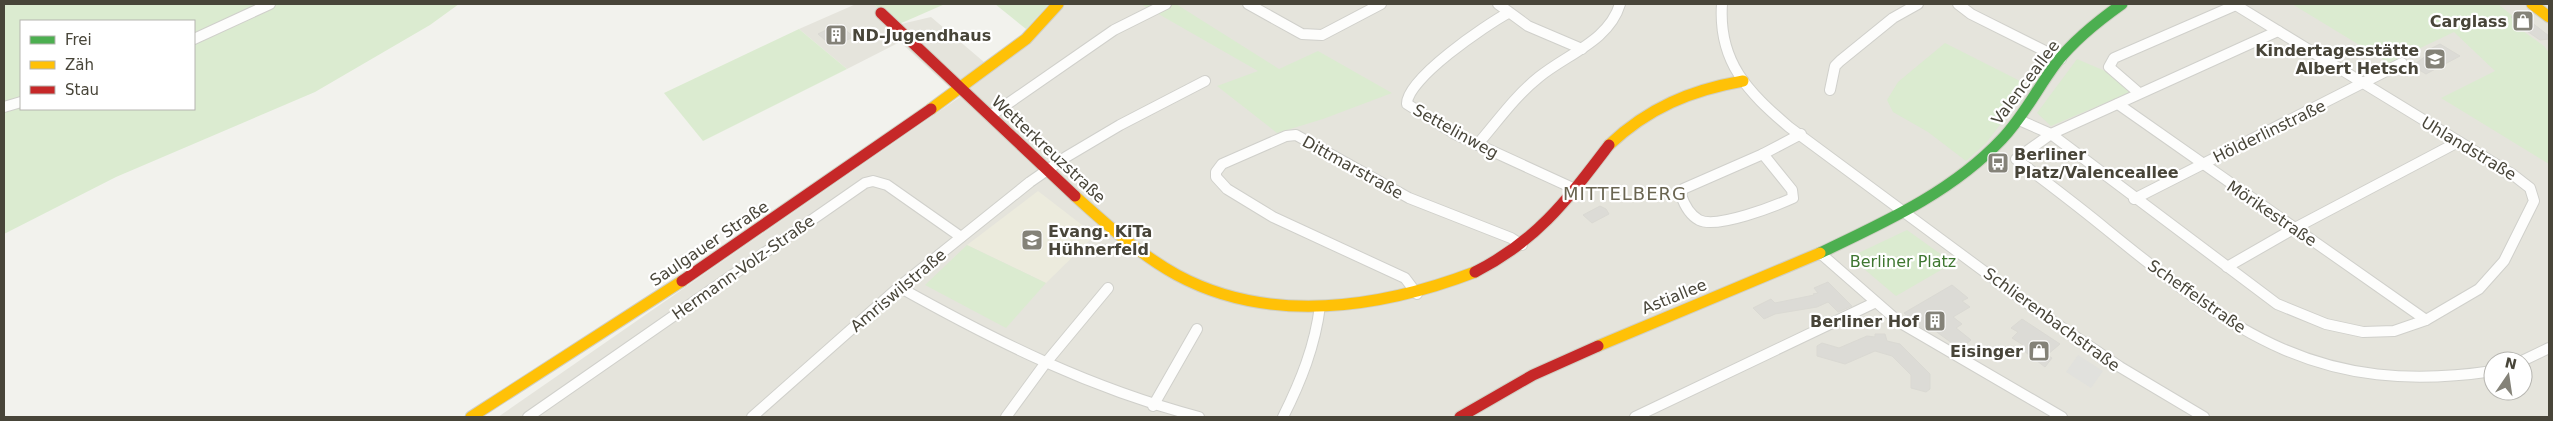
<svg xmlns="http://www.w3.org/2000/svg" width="2553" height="421" font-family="'DejaVu Sans',sans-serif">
	<rect width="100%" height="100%" fill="#f2f2ed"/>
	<path fill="#e5e4dc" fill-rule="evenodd" d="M856,4H874L897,25L931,17L984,62L1042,23L1058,4H2549V417H498L960,97L900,42L847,69L799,29ZM2493,361H2523V391H2493Z"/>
	<polygon fill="#ecebdd" points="1038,191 1095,235 1046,283 967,245"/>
	<g fill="#dbebd0" fill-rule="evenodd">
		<path d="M4,4H459L430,25L315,92L116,177L4,234ZM21,21H194V109H21Z"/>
		<polygon points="874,4 945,4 897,25"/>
		<polygon points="995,4 1049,4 1026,29"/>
		<polygon points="1141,4 1176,4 1279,69 1318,51 1392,93 1323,119 1277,133 1217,86 1258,71"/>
		<polygon points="2292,4 2498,4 2520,22 2513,24 2544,46 2549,53 2549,164 2441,98 2495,71 2454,32 2389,63"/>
		<polygon points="799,29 847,69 703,141 664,93"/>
		<polygon points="1945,43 2030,86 1986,143 1966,161 1928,132 1893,112 1887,100 1898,82"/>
		<polygon points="2077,59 2112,74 2133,91 2051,126 2037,113"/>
		<polygon points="1907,230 1953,263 1896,296 1850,257"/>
		<polygon points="967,245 1046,283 1006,328 925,285"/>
	</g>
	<polygon fill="#e1e1dd" points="2078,355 2103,371 2091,388 2066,372"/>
	<g fill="#dcdbd6" stroke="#dad9d3">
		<polygon points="2522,15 2549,36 2549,39 2540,40 2518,25 2521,24 2511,17"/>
		<polygon points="838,24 854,37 832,46 818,34"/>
		<polygon points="2440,44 2460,56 2426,74 2412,66 2430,53 2426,51"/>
		<polygon points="1600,206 1606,209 1609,214 1592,223 1583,215"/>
		<polygon points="1828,282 1852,306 1838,312 1828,302 1817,307 1775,314 1764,319 1753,308 1771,299 1775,303 1814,295 1813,294 1818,293 1814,288"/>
		<polygon points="1952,285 1968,298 1962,301 1970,307 1953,317 1962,324 1956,328 1971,340 1960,349 1930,327 1925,329 1921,327 1904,313"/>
		<polygon points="2022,319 2060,344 2047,355 2052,358 2045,367 2020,348 2023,345 2012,338 2018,332 2011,328"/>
		<polygon points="1875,334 1885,334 1887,341 1900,344 1930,374 1930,389 1926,392 1911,388 1911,375 1892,356 1875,351 1845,364 1817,356 1817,346 1822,343 1839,348 1867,336 1875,337"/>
	</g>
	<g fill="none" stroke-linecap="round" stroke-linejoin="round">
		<g stroke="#d0d0cb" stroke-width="12">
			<g id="street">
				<polyline points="1248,4 1302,34 1322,35 1381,4"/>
				<polyline points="1498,4 1528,26 1582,49"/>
				<path d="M1722,4C1718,62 1748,92 1789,127L2039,312L2120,367L2204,417"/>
				<polyline points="1958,4 1971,14 2061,59"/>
				<path d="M1508,13C1486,25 1406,79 1407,104L1455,134L1577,190"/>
				<path d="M2278,31L2051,134L2016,159C2046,182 2077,205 2106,229C2234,333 2319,397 2493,371"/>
				<polyline points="194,39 270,4"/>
				<polyline points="1830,90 1835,66 1840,61 1893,18 1918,4"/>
				<polyline points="2139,93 2109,67 2114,58 2236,5"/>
				<polyline points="2118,104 2426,320"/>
				<polyline points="4,107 21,102"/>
				<polyline points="990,116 1114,30 1166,4"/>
				<polyline points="2019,120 2051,134 2277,304 2326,324 2363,332 2394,331 2426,320 2479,289 2504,261 2534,201 2530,188 2512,174 2234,4"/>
				<path d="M1477,145C1497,122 1515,96 1539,77C1567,54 1609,41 1620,4"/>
				<path d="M1763,154L1792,190L1793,198C1775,206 1717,229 1699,220C1690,215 1684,204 1681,195L1683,189Z"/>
				<polyline points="1763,154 1801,134"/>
				<polyline points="2134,199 2402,63"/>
				<polyline points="1820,253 1899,322 2062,417"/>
				<polyline points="2227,267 2295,228 2458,142"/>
				<path d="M899,287C997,342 1090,388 1199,417"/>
				<polyline points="1417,294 1405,278 1273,217 1227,189 1216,177 1216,172 1222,164 1286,136 1296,135 1409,198 1511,238 1522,245"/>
				<polyline points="2522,361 2549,348"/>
				<polyline points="1153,406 1197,329"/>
				<polyline points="528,417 865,183 873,181 887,185 961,237"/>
				<polyline points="752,417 899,287 1030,182 1066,157 1120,125 1205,81"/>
				<polyline points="1006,417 1044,365 1108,288"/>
				<path d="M1283,417C1301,381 1315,346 1320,306"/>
				<polyline points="1635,417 1874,303"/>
			</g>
		</g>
		<g stroke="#d0cfc4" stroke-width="13">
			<path id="fast" d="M1820,253C1885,222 1952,192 2002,139C2024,116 2038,87 2057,62C2075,39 2098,21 2122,4"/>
		</g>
		<g stroke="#d0cfc4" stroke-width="13">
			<g id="slow">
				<polyline points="2532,4 2549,17"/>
				<polyline points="931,109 1026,39 1058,4"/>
				<path d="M1609,145C1648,108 1691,90 1743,81"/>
				<path d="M1075,196C1107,225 1139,254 1177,275C1270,325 1381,308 1475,272"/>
				<polyline points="1598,346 1820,253"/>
				<polyline points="471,417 682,281"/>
			</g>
		</g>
		<g stroke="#d0cfc4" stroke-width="13">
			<g id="jam">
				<polyline points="881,13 1075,196"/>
				<path d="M1475,272C1538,240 1567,200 1609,145"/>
				<polyline points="682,281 931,109"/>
				<polyline points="1460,417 1533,375 1598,346"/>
			</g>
		</g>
		<use href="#street" stroke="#fdfdfc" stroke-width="10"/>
		<use href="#fast" stroke="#4caf50" stroke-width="11"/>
		<use href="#slow" stroke="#ffc107" stroke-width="11"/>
		<use href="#jam" stroke="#c62828" stroke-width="11"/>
	</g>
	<defs>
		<g id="shop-square" transform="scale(1.125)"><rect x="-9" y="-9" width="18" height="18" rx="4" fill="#848278" stroke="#fff"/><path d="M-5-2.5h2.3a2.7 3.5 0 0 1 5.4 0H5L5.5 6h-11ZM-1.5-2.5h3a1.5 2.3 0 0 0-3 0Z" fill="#fff"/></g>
		<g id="building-square" transform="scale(1.125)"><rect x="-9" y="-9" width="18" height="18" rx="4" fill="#848278" stroke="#fff"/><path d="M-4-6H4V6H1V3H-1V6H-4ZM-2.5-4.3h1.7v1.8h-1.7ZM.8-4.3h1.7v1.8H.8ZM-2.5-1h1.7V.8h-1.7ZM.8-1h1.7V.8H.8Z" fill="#fff"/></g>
		<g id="school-square" transform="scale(1.125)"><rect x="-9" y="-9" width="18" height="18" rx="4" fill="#848278" stroke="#fff"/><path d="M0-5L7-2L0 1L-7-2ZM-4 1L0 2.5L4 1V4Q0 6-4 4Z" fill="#fff"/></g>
		<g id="bus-square" transform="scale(1.125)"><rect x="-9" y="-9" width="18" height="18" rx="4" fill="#848278" stroke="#fff"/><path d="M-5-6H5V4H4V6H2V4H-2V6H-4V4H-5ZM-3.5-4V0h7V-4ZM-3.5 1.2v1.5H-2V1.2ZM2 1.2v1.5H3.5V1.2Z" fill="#fff"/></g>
	</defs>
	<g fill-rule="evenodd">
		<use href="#shop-square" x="2523" y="21"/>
		<use href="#building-square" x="836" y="35"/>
		<use href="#school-square" x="2435" y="59"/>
		<use href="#bus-square" x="1998" y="163"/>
		<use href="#school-square" x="1032" y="240"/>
		<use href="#building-square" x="1935" y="321"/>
		<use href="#shop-square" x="2039" y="351"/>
	</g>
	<g text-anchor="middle" stroke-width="4.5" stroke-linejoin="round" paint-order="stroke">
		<g font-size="16" font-weight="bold" fill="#484539" stroke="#fff" text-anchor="end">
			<text x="2507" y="27">Carglass</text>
			<text x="852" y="41" text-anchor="start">ND-Jugendhaus</text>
			<text x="2419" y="56">Kindertagesstätte<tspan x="2419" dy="18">Albert Hetsch</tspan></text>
			<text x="2014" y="160" text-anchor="start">Berliner<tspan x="2014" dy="18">Platz/Valenceallee</tspan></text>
			<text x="1048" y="237" text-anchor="start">Evang. KiTa<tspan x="1048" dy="18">Hühnerfeld</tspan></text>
			<text x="1919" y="327">Berliner Hof</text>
			<text x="2023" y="357">Eisinger</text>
		</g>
		<g font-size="16" fill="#484539" stroke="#fff">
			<text transform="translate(2025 82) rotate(-53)" y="6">Valenceallee</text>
			<text transform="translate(1456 131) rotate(29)" y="6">Settelinweg</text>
			<text transform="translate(2269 131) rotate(-26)" y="6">Hölderlinstraße</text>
			<text transform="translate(2469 148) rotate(31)" y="6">Uhlandstraße</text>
			<text transform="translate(1049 149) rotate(43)" y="6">Wetterkreuzstraße</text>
			<text transform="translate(1353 167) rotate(29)" y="6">Dittmarstraße</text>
			<text transform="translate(2272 213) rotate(34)" y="6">Mörikestraße</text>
			<text transform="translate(709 243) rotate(-34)" y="6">Saulgauer Straße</text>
			<text transform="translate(743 267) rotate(-35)" y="6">Hermann-Volz-Straße</text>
			<text transform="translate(898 290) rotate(-40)" y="6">Amriswilstraße</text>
			<text transform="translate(1674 296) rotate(-22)" y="6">Astiallee</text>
			<text transform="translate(2197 296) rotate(35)" y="6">Scheffelstraße</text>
			<text transform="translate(2052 319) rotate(36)" y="6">Schlierenbachstraße</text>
		</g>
		<g font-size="16" fill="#3e7630" stroke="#fff">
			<text x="1903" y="267">Berliner Platz</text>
		</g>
		<g font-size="18" letter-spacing="1" fill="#6a6551" stroke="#fff">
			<text x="1625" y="200">MITTELBERG</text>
		</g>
	</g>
	<rect width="2553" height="421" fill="none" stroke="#484539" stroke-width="10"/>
	<rect x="20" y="20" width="175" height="90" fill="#ffffff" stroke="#b6b5b0"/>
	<rect x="30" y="36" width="25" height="8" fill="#4caf50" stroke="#b6b5b0"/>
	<text x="65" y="45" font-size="15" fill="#484539">Frei</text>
	<rect x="30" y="61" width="25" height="8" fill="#ffc107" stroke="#b6b5b0"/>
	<text x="65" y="70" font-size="15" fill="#484539">Zäh</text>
	<rect x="30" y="86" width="25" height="8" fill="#c62828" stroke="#b6b5b0"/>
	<text x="65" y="95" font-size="15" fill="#484539">Stau</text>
	<g transform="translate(2508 376) rotate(13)"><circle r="24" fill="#ffffff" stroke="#b6b5b0"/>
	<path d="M0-4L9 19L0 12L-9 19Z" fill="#848278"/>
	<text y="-8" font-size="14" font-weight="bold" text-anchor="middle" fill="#484539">N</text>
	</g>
</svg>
